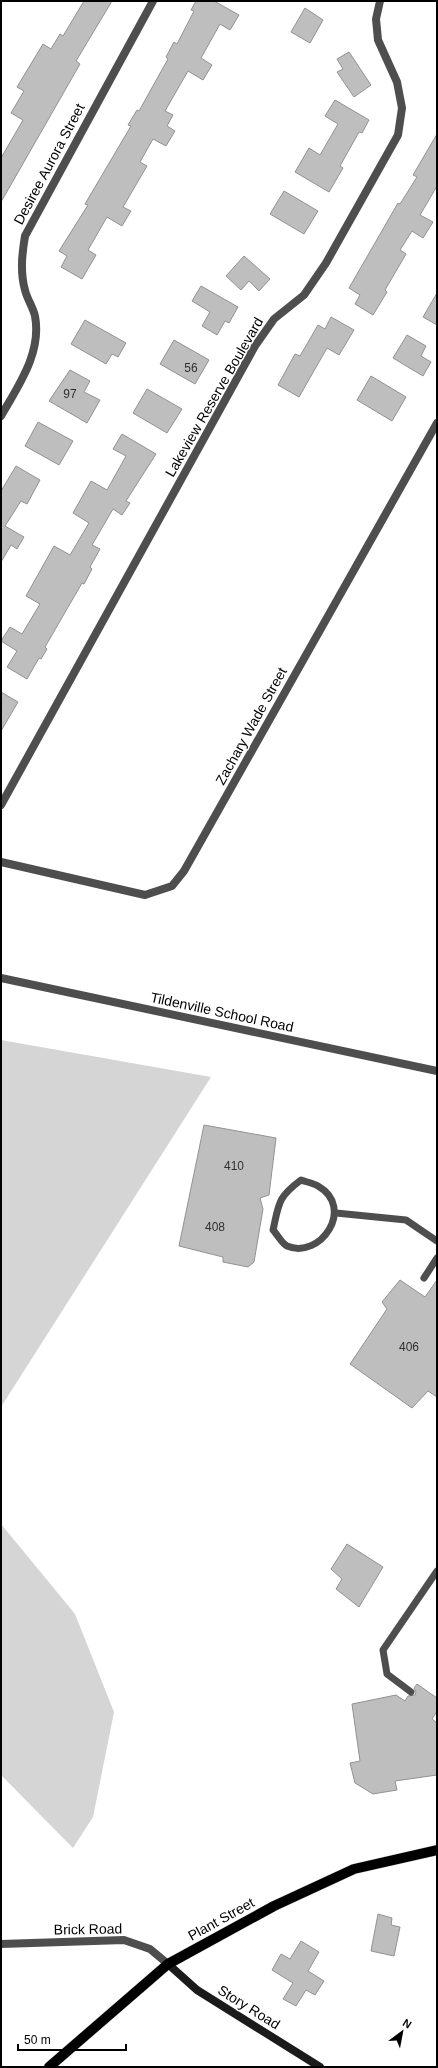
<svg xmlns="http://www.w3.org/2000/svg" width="438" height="2068" font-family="Arial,sans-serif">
	<rect width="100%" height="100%" fill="#fff"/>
	<g fill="#d5d5d5">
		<polygon points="1,1040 211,1077 1,1407"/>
		<polygon points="1,1524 75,1614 114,1712 93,1817 73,1848 1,1775"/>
	</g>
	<g fill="#bebebe" stroke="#929292">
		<polygon points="84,1 112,1 76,61 80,64 1,202 1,158 23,120 11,113 24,91 17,87 43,44 51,49 60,34 63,36"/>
		<polygon points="196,1 214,1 239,15 230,30 220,24 201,58 212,65 203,80 188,71 165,111 173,115 167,126 175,131 166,146 153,139 140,162 147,166 123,207 131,211 122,226 107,217 88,250 96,255 82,279 61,267 67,256 59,251 88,205 85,204 131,126 128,125 137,110 139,111 168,59 166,57 174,42 177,44 194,11 191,10"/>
		<polygon points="305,8 323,20 310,43 291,32"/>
		<polygon points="349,52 371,85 354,97 337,72 343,69 337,59"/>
		<polygon points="335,100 369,120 362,133 359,132 340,166 343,168 329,192 295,172 309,148 320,155 338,124 325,116"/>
		<polygon points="437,134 437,186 420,215 433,222 423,238 412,231 400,250 406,254 385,290 387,292 373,315 355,304 360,295 349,288 398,203 400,204 417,177 413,175"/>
		<polygon points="284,191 318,211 304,234 270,214"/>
		<polygon points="244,256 270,279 259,291 249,281 241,290 226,276"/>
		<polygon points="201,286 238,307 229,323 225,321 217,335 202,326 210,312 192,301"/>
		<polygon points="437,293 437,325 423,317"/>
		<polygon points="331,317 354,330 339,355 327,348 299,397 278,385 295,354 300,356 318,325 325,329"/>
		<polygon points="85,320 126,343 118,357 112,354 106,364 71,344"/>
		<polygon points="407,335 426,346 421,356 431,362 423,376 393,358"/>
		<polygon points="174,340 209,360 195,384 160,364"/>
		<polygon points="70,370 90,381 84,392 100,400 87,423 49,401"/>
		<polygon points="371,376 406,397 392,421 357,400"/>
		<polygon points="147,389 182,409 167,433 133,413"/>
		<polygon points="38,422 73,441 59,465 25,446"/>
		<polygon points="122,434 156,454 126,501 130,503 122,515 113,509 92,545 100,549 90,567 92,569 84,584 82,583 45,647 47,649 41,659 39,658 27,679 7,667 17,651 1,641 10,627 22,634 40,604 26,596 54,546 70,555 89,523 73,513 91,481 107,490 126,456 113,449"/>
		<polygon points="16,466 40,480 27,504 21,501 5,526 24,537 17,549 11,545 1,562 1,491"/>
		<polygon points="1,692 18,702 1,731"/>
		<polygon points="204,1125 276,1138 269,1195 260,1198 263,1209 254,1262 248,1267 223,1262 223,1257 179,1246"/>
		<polygon points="400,1280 425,1297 437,1280 437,1397 428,1391 412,1408 350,1364 387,1309 382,1302"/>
		<polygon points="347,1544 383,1567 359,1607 336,1589 342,1579 331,1569"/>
		<polygon points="417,1684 437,1698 437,1711 432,1719 437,1723 437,1775 395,1781 397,1790 373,1794 355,1783 350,1763 360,1761 352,1704 396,1695 405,1701 408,1696 415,1695 416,1692 414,1688"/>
		<polygon points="378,1914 392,1918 391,1925 400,1927 394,1956 371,1951"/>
		<polygon points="301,1941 319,1952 308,1971 324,1981 315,1995 306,1990 296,2006 283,1999 293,1983 272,1970 281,1954 290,1959"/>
	</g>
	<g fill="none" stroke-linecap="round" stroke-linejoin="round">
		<g stroke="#dbdbdb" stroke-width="11">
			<polyline id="primary" points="49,2067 168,1964 274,1906 354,1869 437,1850"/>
		</g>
		<g stroke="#4e4e4e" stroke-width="7">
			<path d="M301,1180C306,1182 313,1183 318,1186C356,1208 320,1260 287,1246C282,1244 277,1234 273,1230C279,1203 278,1197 301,1180Z"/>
			<polyline points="336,1213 406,1220 437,1241"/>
			<polyline points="424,1278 437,1258"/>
			<polyline points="411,1692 387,1674 383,1650 437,1571"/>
		</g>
		<g stroke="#4e4e4e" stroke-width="8">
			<path d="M1,416C18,386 42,353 35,316C33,307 27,299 25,290C20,272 22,254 25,236L153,1"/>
			<polyline points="1,805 255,346 274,319 304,295 326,263 398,135 402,108 397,82 378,40 376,19 380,1"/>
			<polyline points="1,862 145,895 172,886 184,871 437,423"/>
			<polyline points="1,978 437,1071"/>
			<polyline points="1,1944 124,1940 150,1949 168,1964"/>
		</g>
		<polyline stroke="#1b1b1b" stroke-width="8" points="168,1964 197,1990 320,2067"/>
		<use href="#primary" stroke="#000" stroke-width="10"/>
	</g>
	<g text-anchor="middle" stroke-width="3" stroke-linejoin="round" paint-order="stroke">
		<g font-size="12" fill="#303030">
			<text x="191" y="372">56</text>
			<text x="70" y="398">97</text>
			<text x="234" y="1170">410</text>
			<text x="215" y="1231">408</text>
			<text x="409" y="1351">406</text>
		</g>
		<g font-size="14" fill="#000" stroke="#fff">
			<text transform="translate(49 164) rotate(-62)" y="5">Desiree Aurora Street</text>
			<text transform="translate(214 397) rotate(-60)" y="5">Lakeview Reserve Boulevard</text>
			<text transform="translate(251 726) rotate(-61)" y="5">Zachary Wade Street</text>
			<text transform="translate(222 1012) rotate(12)" y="5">Tildenville School Road</text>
			<text transform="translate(221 1919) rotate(-29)" y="5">Plant Street</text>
			<text transform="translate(88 1929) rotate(-1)" y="5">Brick Road</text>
			<text transform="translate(249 2007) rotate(32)" y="5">Story Road</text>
		</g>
	</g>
	<rect width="438" height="2068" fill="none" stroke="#000000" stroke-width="4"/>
	<g transform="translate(402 2032) rotate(32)" stroke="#ffffff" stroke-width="3" paint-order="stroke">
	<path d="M0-3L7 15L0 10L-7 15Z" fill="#000000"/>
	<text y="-6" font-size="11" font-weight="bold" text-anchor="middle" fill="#000000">N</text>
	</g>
	<path d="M18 2044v6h108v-6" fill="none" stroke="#000000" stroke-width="2"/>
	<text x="24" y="2044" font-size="12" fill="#000000" stroke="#ffffff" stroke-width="3" paint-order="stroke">50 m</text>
</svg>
